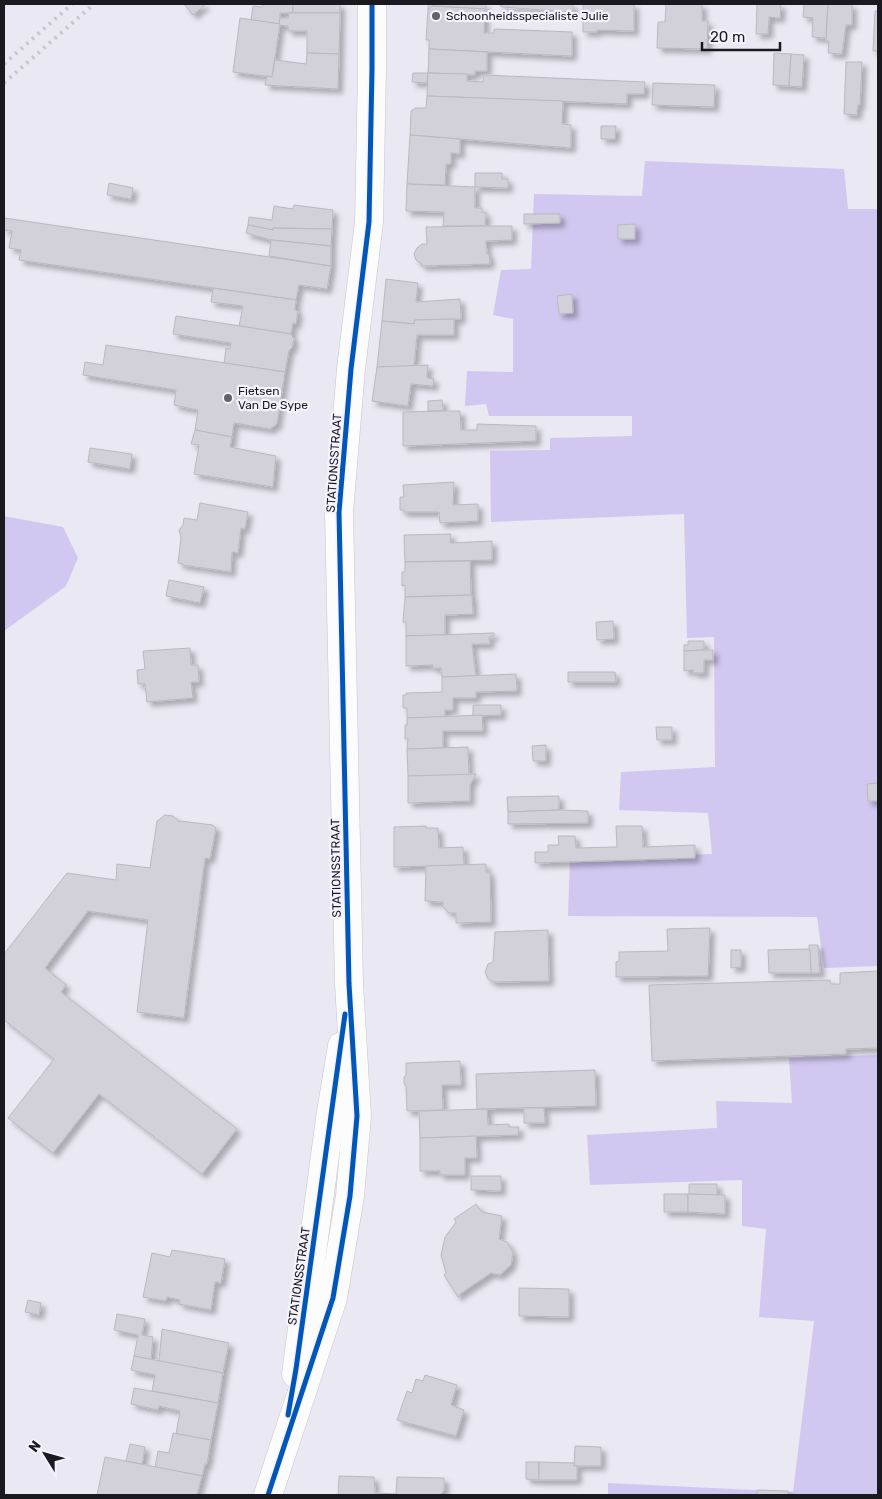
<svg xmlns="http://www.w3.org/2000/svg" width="882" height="1499" font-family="Rubik,sans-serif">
	<defs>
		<filter id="shadow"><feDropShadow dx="4.5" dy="4.5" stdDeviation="2.5" flood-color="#0004"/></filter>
	</defs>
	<rect width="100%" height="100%" fill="#eae8f2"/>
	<g fill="#d1c7f0">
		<polygon points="645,161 844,169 848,209 878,209 878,966 824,968 817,917 568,916 570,858 712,854 708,813 619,810 621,772 715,767 714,637 687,638 684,514 491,522 490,451 550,450 550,438 632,436 632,416 489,416 486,404 465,406 467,371 513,372 513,319 493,315 501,270 531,269 534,194 642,196"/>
		<polygon points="4,516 63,527 78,558 66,586 4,631"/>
		<polygon points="878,1055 878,1495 608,1495 608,1483 793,1492 814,1321 759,1317 766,1229 742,1226 742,1180 590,1185 587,1135 717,1128 716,1101 792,1103 789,1058"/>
	</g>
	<g fill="#d2d0d8" stroke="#bab8bf" filter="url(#shadow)">
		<polygon points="184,4 206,4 193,15"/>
		<polygon points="263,4 293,4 293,13 280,13 280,24 251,20 253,6 262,7"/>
		<rect x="293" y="4" width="47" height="9"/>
		<polygon points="428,4 486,4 485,9 432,6 428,10"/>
		<polygon points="498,4 573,4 573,12 502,7"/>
		<polygon points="583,4 634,4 634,31 597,30 597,32 583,32"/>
		<polygon points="666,4 702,4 702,21 708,21 707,49 657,48 658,22 665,22"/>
		<polygon points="757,4 781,4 780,18 769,17 768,34 756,34"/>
		<polygon points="804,4 828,4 826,38 812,37 813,18 803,17"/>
		<polygon points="828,4 852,4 852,25 846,25 842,54 828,53 829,41 826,41"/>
		<polygon points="432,6 485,9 484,33 494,33 494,29 572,32 572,56 429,49 429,40 426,40 428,10"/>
		<polygon points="875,11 878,11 878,51 873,51"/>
		<polygon points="289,13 340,13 339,54 307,53 307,31 288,31 288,26 279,25 280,18 288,18"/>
		<polygon points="240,18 280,24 272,77 233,72"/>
		<polygon points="429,49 487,52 487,71 475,71 475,75 428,73"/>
		<polygon points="307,53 339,54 338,89 265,85 267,76 272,77 275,60 306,64"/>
		<polygon points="774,53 791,54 789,86 773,85"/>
		<polygon points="791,54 804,55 802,87 789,86"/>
		<polygon points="846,62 862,62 860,105 858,105 857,115 844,114"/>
		<polygon points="413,73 428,73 427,83 412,82"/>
		<polygon points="428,73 467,74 467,81 483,82 484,75 645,82 644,94 627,94 627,104 427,96"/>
		<polygon points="653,83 715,85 714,107 652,105"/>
		<polygon points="427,96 563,101 562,124 571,125 571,148 410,135 411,111 415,108 426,108"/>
		<polygon points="601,126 616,126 615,139 601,139"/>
		<polygon points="410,135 460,139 460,154 451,153 451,164 446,164 445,185 407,184"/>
		<polygon points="475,173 502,173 502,179 508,179 508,188 475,187"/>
		<polygon points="109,183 133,188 131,199 107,195"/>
		<polygon points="407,184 475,187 475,208 482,208 482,212 486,213 485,226 443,226 444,212 406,211"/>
		<polygon points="294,205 333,210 332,229 273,228 273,230 248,225 249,217 272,220 274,206 293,209"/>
		<polygon points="524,214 560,214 560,223 524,224"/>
		<polygon points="4,218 331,266 327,289 299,285 296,300 19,260 21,250 9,248 12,231 4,230"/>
		<polygon points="635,224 635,239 618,239 618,225"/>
		<polygon points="248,225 273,230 273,228 332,229 331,246 271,240 246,233"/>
		<polygon points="485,226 512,226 512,240 486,241 487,254 489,254 490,264 422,266 422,264 416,260 414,254 417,248 422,244 427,244 426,227"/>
		<polygon points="271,240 331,246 331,266 269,256"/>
		<polygon points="386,279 418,283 416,302 460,299 461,319 415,320 414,324 382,321"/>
		<polygon points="213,288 296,300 295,310 298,311 296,324 293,323 291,334 239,326 243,306 211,302"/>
		<polygon points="572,294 573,313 559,314 557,296"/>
		<polygon points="176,316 291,334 294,339 292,348 289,350 285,372 224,363 226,348 230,349 231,343 173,334"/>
		<polygon points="454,319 454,335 417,335 414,366 377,367 382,321 414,324 415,320"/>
		<polygon points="106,345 285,372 277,424 270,429 234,423 232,437 195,430 198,410 174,405 176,390 83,375 85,362 103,365"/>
		<polygon points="428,365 427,378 434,379 433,386 411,384 408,406 372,401 377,367"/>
		<polygon points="442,400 443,411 428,411 428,401"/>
		<polygon points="443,411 460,411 461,430 477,430 477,424 536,426 536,441 403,446 403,412"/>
		<polygon points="195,430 232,437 230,447 276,456 273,487 194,474 199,445 191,444"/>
		<polygon points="90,448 132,454 130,469 88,462"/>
		<polygon points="454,482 453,505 478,504 478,521 440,523 439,512 404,512 404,510 400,510 400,497 404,497 403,485"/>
		<polygon points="200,503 248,512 245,529 241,528 238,553 232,552 231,572 183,565 183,564 178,563 181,538 179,530 183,525 184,518 197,520"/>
		<polygon points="451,534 450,543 492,541 492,560 405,562 404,535"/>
		<polygon points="470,561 471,595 405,597 405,585 402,586 402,572 405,572 405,562"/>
		<polygon points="169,580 204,587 200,603 166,596"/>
		<polygon points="472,595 473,614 445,615 445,635 406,636 406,622 403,622 405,597"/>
		<polygon points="613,621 614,639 597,640 596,622"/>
		<polygon points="494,633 494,636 489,637 490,644 472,644 476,676 442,677 441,668 432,668 433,665 406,666 406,636"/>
		<polygon points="688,641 704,641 704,650 684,651 684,645 688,645"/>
		<polygon points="190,648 191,665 198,665 199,682 191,682 193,698 147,702 145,684 138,684 137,670 145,669 143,651"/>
		<polygon points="704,650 713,650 713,660 704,660 704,673 693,673 693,670 684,671 684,651"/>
		<polygon points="568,672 615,672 616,682 568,682"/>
		<polygon points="516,674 517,691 476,692 476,698 453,698 453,710 445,710 445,717 407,718 407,708 403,708 403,695 406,695 406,693 442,692 442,677"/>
		<polygon points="473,705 501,705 501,715 473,716"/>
		<polygon points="482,715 483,731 443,731 443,748 407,749 408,739 405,739 405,725 407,725 407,718"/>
		<polygon points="656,727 672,727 672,740 657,740"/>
		<polygon points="546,745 546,761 533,761 532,746"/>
		<polygon points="468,747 469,775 408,776 407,749"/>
		<polygon points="476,774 470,785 470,801 408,803 408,776"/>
		<polygon points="878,783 878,801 868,801 867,784"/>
		<polygon points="559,796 559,810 508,812 507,797"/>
		<polygon points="559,810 588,811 588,823 508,824 508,812"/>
		<polygon points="165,815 173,816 180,822 180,821 213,825 216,828 210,859 205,858 184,1018 137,1012 148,920 88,911 45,968 66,985 61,992 237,1129 202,1174 99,1094 53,1153 8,1118 54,1059 4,1020 4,954 67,873 116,880 117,864 150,868 157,821"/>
		<polygon points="426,826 426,828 438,828 439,848 463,847 464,865 394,867 394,827"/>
		<polygon points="616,826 642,826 643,847 695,845 695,858 535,863 535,852 548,852 548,845 559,845 558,836 575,836 576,848 617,847"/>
		<polygon points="486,864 486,872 490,872 491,922 456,923 456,913 449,913 443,907 443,902 425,901 426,866"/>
		<polygon points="710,928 708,976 616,977 616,962 619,961 619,952 668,951 667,929"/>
		<polygon points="548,930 549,981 494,982 488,979 485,972 488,964 493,962 495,932"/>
		<polygon points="809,945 818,945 820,973 811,973"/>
		<polygon points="810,949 811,973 769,973 768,950"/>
		<polygon points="731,950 741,950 741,967 731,968"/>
		<polygon points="878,971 878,1048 846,1049 846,1054 652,1061 649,985 830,980 831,984 840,984 840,973"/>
		<polygon points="460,1061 461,1085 442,1085 443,1110 407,1111 406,1086 404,1084 404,1077 406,1075 406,1063"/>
		<polygon points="595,1070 596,1106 477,1109 476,1074"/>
		<polygon points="524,1108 544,1108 545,1123 524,1123"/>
		<polygon points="487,1109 488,1125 509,1124 509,1127 519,1127 518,1135 420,1138 419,1111"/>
		<polygon points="476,1136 477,1158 465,1158 465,1175 440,1175 440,1171 420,1171 420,1138"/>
		<polygon points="471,1176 501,1176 501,1191 471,1190"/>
		<polygon points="689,1184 717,1184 717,1195 689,1194"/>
		<rect x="664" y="1194" width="24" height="18"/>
		<polygon points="688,1194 725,1195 725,1214 688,1212"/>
		<polygon points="476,1204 482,1212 502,1216 499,1239 507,1242 513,1253 511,1265 500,1275 491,1273 460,1294 458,1297 444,1275 446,1273 441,1255 445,1237 456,1222 454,1219"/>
		<polygon points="172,1250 225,1259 221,1283 215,1282 211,1310 179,1304 180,1300 167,1297 166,1301 143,1297 152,1253 170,1257"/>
		<polygon points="519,1288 569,1289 569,1317 519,1316"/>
		<polygon points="28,1300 41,1303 39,1315 25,1312"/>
		<polygon points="117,1314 145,1319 142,1335 153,1337 151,1360 134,1356 138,1335 114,1330"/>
		<polygon points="162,1329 229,1343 223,1373 159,1361"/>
		<polygon points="134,1356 223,1373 218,1403 152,1391 155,1375 131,1370"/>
		<polygon points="425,1375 457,1385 451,1405 464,1410 456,1436 397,1420 407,1391 412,1393 416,1379 423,1381"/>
		<polygon points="134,1388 218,1403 211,1440 176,1434 180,1411 159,1406 158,1410 131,1404"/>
		<polygon points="173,1433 211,1440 207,1464 205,1464 202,1476 155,1467 158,1451 169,1453"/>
		<polygon points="130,1444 145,1447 142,1464 126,1461"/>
		<polygon points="575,1446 601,1447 601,1466 574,1466"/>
		<polygon points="105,1457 202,1476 197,1495 97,1495"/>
		<polygon points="526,1462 539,1462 539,1480 526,1479"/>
		<polygon points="539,1462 574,1463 574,1466 577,1466 577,1480 539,1480"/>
		<polygon points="339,1476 374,1477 375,1493 396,1494 397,1477 444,1478 444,1491 440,1495 338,1495"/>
		<polygon points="757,1490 788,1491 788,1495 757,1495"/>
	</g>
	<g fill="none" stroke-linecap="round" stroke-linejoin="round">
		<g stroke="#c5c4cb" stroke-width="29">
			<g id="secondary">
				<polyline points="296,1374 330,1118 342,1046"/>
				<polyline points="268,1495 333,1298 350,1196 357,1116 349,984 339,512 351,369 369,222 372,69 372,4"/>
			</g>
		</g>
		<use href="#secondary" stroke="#fcfcfd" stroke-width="28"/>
		<g stroke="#c8c8ca" stroke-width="4" stroke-dasharray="2.5 5" stroke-linecap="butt">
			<polyline points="4,64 72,4"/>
			<polyline points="4,83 94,4"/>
		</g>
		<g stroke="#f4f2fd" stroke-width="8">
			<g id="cycleway">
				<polyline points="288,1415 296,1369 345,1014"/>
				<polyline points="268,1495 333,1298 350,1196 357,1116 349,984 339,512 351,369 369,222 372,69 372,4"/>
			</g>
		</g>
		<use href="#cycleway" stroke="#0057b8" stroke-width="5"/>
	</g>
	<g fill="#63616a" stroke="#f4f2fd" stroke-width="2">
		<circle cx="436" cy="16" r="5"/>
		<circle cx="228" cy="398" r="5"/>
	</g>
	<g text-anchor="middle" stroke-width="4.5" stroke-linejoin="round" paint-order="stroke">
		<g font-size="12" fill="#1b1920" stroke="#f4f2fd" text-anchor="start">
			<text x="446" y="20">Schoonheidsspecialiste Julie</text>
			<text x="238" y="395">Fietsen<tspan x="238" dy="14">Van De Sype</tspan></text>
		</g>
		<g font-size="12" fill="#1b1920" stroke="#f4f2fd">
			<text transform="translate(334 463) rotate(-86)" y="4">STATIONSSTRAAT</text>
			<text transform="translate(336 868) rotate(-91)" y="4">STATIONSSTRAAT</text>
			<text transform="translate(299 1276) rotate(-82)" y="4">STATIONSSTRAAT</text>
		</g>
	</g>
	<rect width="882" height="1499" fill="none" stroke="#1b1920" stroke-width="10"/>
	<g transform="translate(45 1454) rotate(307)" stroke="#f4f2fd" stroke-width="4" paint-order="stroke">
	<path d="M0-4L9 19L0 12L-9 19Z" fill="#1b1920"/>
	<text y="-8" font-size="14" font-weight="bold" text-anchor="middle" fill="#1b1920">N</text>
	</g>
	<path d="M702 42v8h78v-8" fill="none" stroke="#1b1920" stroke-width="2.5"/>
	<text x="710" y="42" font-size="15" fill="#1b1920" stroke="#f4f2fd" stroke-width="4" paint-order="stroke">20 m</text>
</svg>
